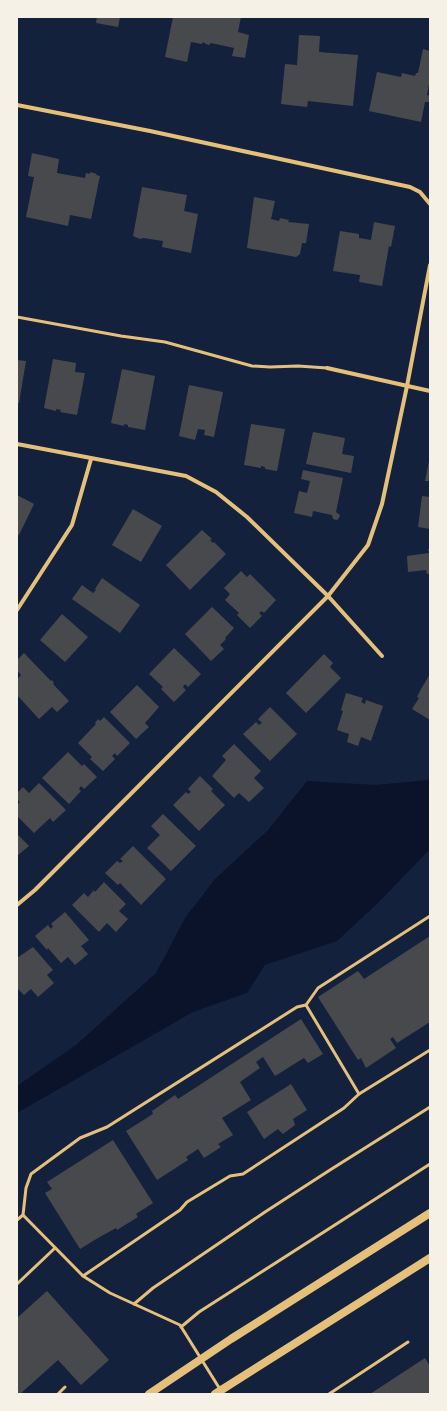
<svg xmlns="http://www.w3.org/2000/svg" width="447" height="1411" font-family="'Golos Text',sans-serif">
	<rect width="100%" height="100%" fill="#14213d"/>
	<polygon fill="#0b132b" points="430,780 430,849 378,903 337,941 265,965 247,993 193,1012 17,1113 17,1086 76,1045 156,973 185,918 215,879 268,830 307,781 375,785"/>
	<g fill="#48494c">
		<polygon points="97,17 120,17 118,27 96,23"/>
		<polygon points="173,17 241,17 238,32 249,35 245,58 232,56 234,48 211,43 209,45 206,44 203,42 202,44 191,42 187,62 165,57"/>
		<polygon points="299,35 320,36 319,52 358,55 353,106 308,101 307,107 281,104 285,64 297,65"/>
		<polygon points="423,49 430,51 430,79 427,95 430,96 429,102 425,102 421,122 369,111 377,72 401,77 402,73 415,76 416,73 418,73"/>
		<polygon points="32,153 59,159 57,173 85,178 86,173 90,174 90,172 97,174 96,175 100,176 91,219 70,215 68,226 26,217 34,177 28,176"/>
		<polygon points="142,187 187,195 184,211 198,214 191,253 162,247 163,241 143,238 140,239 133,236"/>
		<polygon points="254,197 275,201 271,219 279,221 280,218 289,220 288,222 309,224 306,243 302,243 300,254 296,257 247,248"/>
		<polygon points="374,222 395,226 391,247 389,246 382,286 359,282 360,275 333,271 340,231 359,234 359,238 371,240"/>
		<polygon points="53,359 76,363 75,372 85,373 77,415 60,412 61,410 56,409 56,411 44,408"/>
		<polygon points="17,360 26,361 19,403 17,403"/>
		<polygon points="122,369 155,376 145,430 128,427 128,425 124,424 124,426 111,423"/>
		<polygon points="189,385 223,392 214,437 204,435 205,430 198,429 195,440 179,436"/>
		<polygon points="251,424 285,429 277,471 265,469 265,467 261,466 261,468 244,465"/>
		<polygon points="313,432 345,438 342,454 354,456 351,473 306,464"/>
		<polygon points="429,461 430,461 430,481 425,481"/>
		<polygon points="303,470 343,478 336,512 340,515 339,518 337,520 333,519 332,515 313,511 312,517 294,513 299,491 307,493 310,481 301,479"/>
		<polygon points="17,495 34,504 19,535 17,534"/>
		<polygon points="422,496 430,497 430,529 418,527"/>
		<polygon points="133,509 162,526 141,562 112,545"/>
		<polygon points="202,530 212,539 210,540 213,543 214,542 226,554 190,590 166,565"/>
		<polygon points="428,549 430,549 430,574 427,574 426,570 408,572 407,556 429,553"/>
		<polygon points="241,571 247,577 250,574 276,600 264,613 262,611 259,613 262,616 250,628 237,615 239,613 225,600 230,594 224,588"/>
		<polygon points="102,578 140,605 120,633 72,599 82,585 93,593 96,590 95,589"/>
		<polygon points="212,607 234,628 225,638 226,639 220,645 224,649 211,661 185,634"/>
		<polygon points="62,614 88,637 65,662 40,640"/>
		<polygon points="174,648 201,674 188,687 185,684 183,687 186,690 174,702 161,689 163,687 149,674"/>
		<polygon points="24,653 51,681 52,680 54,683 53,684 69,701 57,712 52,707 39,719 17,695 17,680 21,675 17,670 17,660"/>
		<polygon points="324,654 333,663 330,667 341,678 306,713 286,693"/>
		<polygon points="430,674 430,720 412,709 419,698 417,697 421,689"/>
		<polygon points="137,685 159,707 145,723 149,727 136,739 110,712"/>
		<polygon points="346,693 363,698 361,702 365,704 366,700 383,706 371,741 361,737 358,746 347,742 349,734 337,730 343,711 341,710"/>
		<polygon points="270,707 297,734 270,761 243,734 256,722 259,725 262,723 258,719"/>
		<polygon points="104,717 130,743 117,756 115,753 112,756 115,759 103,771 90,759 92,757 78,743 96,724 95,723 98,719 100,721"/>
		<polygon points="234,744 261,771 254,778 264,788 249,802 239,793 234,798 212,776 226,760 222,756"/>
		<polygon points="68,752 82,766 84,764 97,777 84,789 81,786 79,789 81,791 69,804 42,778"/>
		<polygon points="200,776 213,789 211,791 225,805 199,831 173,805 186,792 188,794 191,792 188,789"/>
		<polygon points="39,783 66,810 53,822 50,818 34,833 17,816 17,805 20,802 17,799 17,793 23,787 29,793"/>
		<polygon points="163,814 196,846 171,871 147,848 160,835 151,826"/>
		<polygon points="17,834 29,846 17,856"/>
		<polygon points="133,846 166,879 141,905 120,883 118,885 105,873 117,861 120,863 123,861 120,859"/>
		<polygon points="104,882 126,904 119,911 128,919 116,932 107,923 99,932 72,905 84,893 88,897 94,890 95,892"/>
		<polygon points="65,912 89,940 81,946 88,954 75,965 68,957 61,963 48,948 47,950 35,936 48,925 51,929 53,926 51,924"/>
		<polygon points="430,936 430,1022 397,1043 393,1037 390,1039 396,1048 366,1068 361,1058 358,1060 318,997 358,971 364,979"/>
		<polygon points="33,947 53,970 47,975 54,983 38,997 31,989 24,995 17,988 17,958"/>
		<polygon points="301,1019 323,1054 308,1063 304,1058 275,1076 263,1057 256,1062 260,1068 240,1082 251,1100 222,1118 233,1135 218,1144 221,1147 204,1158 198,1149 186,1157 188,1160 157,1180 126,1131 153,1114 152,1111 175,1095 178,1099"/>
		<polygon points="291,1084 307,1110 293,1119 295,1125 283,1134 278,1129 264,1139 247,1112"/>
		<polygon points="113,1140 153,1203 136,1214 138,1217 117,1230 116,1228 98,1238 80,1249 45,1193 52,1189 47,1182"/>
		<polygon points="47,1291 109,1360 81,1385 58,1360 20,1394 17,1394 17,1318"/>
		<polygon points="425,1358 430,1366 430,1394 370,1394"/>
	</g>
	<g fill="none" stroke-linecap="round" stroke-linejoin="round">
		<g stroke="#e5c07b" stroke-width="3">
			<polyline points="17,317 121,336 165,342 252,366 270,367 298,366 327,368"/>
			<polyline points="306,1005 318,988 430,916"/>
			<polyline points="23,1215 83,1276 110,1293 180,1325 223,1394"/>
			<polyline points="17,1220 23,1215 26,1188 31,1174 80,1138 107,1127 297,1007 306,1005 359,1094"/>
			<polyline points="83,1276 180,1210 187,1202 230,1176 243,1174 344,1108 359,1094 430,1050"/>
			<polyline points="17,1284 55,1248"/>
			<polyline points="134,1304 153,1288 265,1212 330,1170 430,1107"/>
			<polyline points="181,1327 199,1312 430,1164"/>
			<polyline points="58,1394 65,1387"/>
			<polyline points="329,1394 408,1342"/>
		</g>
		<g stroke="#e5c07b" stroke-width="4">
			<polyline points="17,105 150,131 410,187 420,192 430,204"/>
			<polyline points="327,368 430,391"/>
			<polyline points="17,444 186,476 216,492 247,517 328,596 382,656"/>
			<polyline points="17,610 72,525 91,459"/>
			<polyline points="17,905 35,890 328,596 368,545 382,504 407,386 430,265"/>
		</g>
		<g stroke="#e5c07b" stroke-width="8">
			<polyline points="149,1394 231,1339 430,1213"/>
			<polyline points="215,1394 430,1258"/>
		</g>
	</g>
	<rect width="447" height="1411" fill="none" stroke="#f6f1e7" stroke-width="36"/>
</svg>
